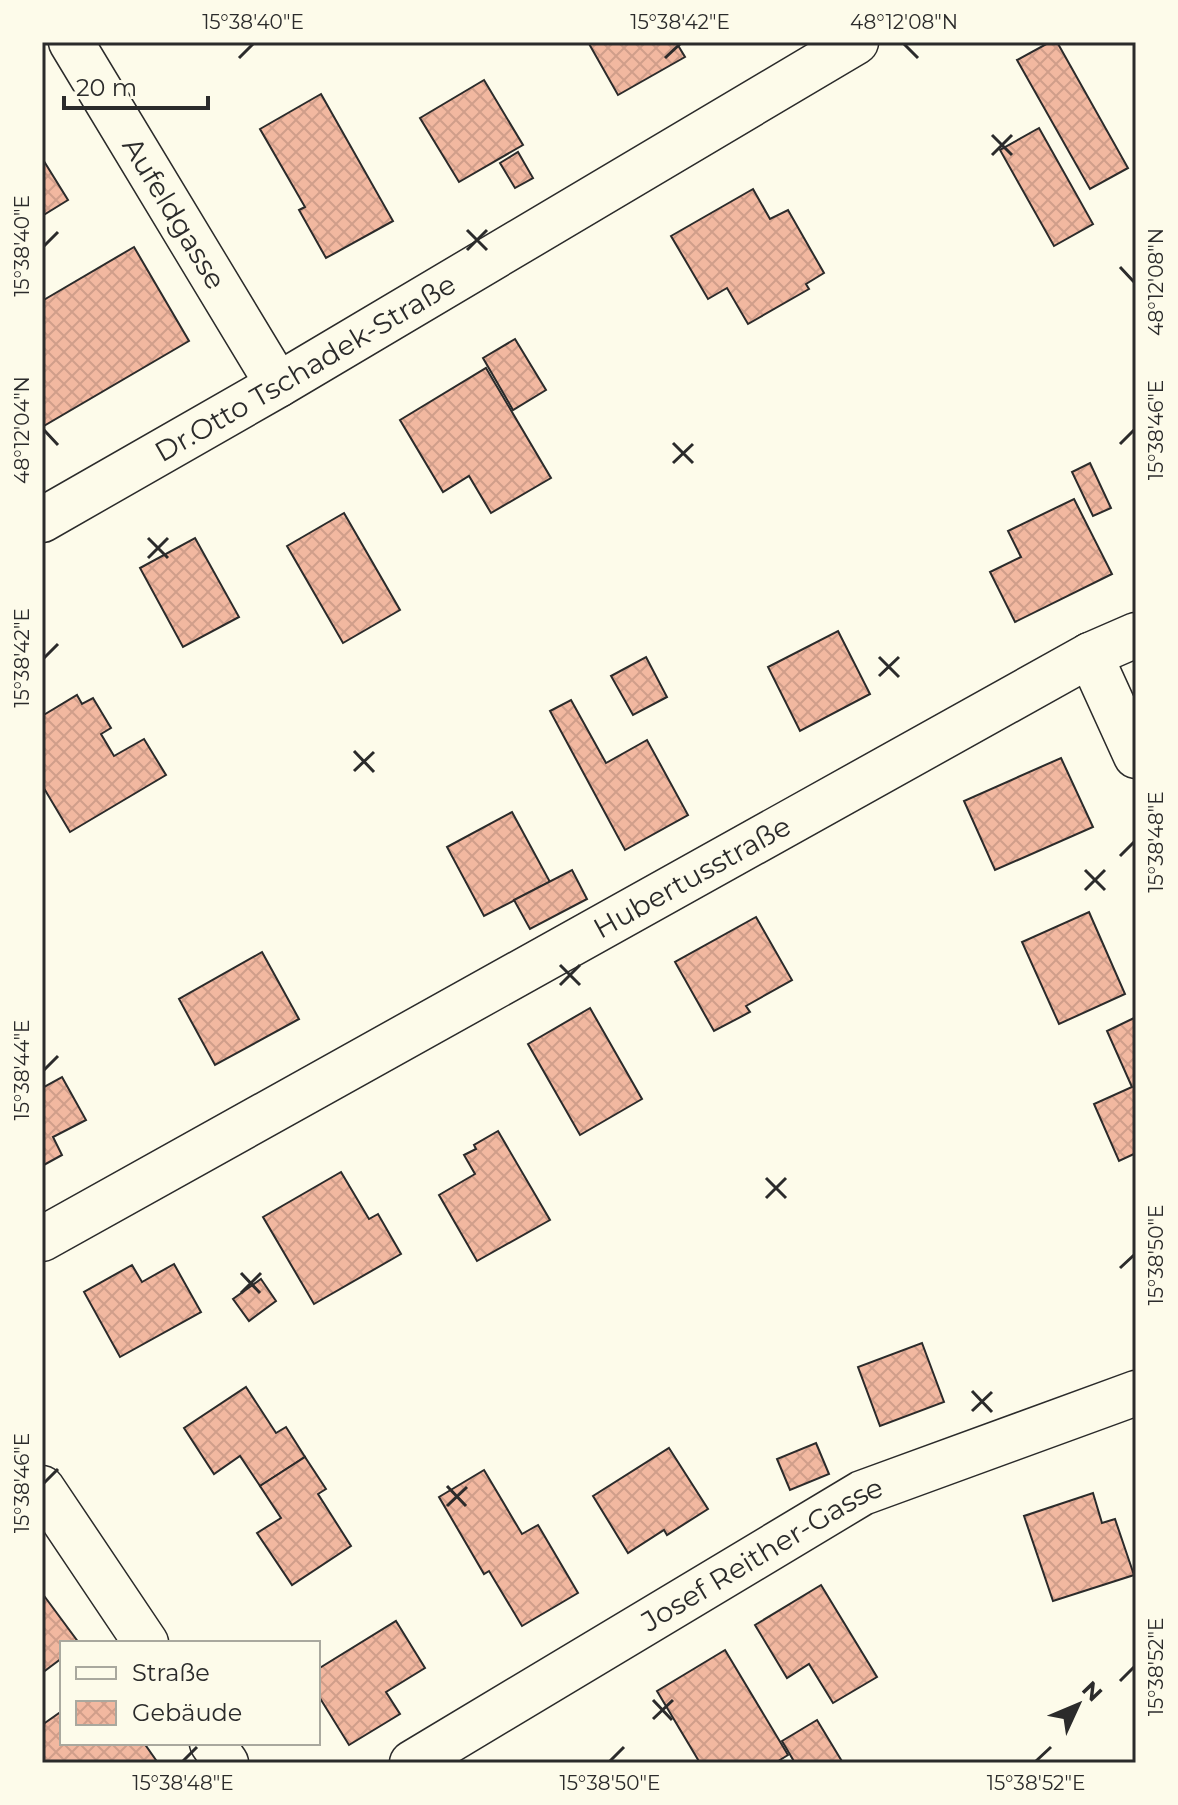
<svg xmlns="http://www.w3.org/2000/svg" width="1178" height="1805" font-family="Montserrat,sans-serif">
	<defs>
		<pattern id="building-cross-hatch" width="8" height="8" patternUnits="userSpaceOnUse" patternTransform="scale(2)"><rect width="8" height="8" fill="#f2b8a0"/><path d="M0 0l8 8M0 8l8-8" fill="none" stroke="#d09e8a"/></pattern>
	</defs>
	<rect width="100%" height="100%" fill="#fdfbea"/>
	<g fill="url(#building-cross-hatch)" stroke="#2b2b2b" stroke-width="2">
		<polygon points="588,42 676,42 685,57 618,95"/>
		<polygon points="1050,42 1057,42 1128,168 1090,189 1017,60"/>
		<polygon points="484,80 523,145 459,182 420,118"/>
		<polygon points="321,94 393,221 326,258 299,210 305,207 260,129"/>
		<polygon points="1039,128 1093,224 1054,246 1000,150"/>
		<polygon points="518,152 533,178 515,188 500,163"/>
		<polygon points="42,158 68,200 42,216"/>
		<polygon points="753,189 770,219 788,210 824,273 806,284 809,289 748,324 727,288 708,299 671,236"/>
		<polygon points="134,247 189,341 42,427 42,301"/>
		<polygon points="515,339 546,390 513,410 483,358"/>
		<polygon points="486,368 551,478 491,513 469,476 443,492 400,420"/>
		<polygon points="1090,463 1111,508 1093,516 1072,472"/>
		<polygon points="1074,499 1112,574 1015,622 990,572 1021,557 1008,531"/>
		<polygon points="344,513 400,610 343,643 287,546"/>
		<polygon points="195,538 239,617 183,647 140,568"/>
		<polygon points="838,631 870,694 800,731 768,667"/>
		<polygon points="646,657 667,697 633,715 611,676"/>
		<polygon points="77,695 82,704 93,698 111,728 101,734 114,756 144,739 166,775 70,832 42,785 42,716"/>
		<polygon points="571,700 606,763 647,740 688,815 625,850 550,711"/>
		<polygon points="1061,758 1093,827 995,870 964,801"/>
		<polygon points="512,812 550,882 484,916 447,847"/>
		<polygon points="572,870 587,899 530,929 514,900"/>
		<polygon points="1089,912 1125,994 1059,1024 1022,942"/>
		<polygon points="756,917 792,980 746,1006 750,1012 714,1031 675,962"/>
		<polygon points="262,952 299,1019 215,1065 179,999"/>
		<polygon points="590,1008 642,1099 580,1135 528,1044"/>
		<polygon points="1136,1017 1136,1153 1119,1161 1094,1104 1132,1087 1107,1031"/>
		<polygon points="62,1077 86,1120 53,1137 62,1155 42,1166 42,1088"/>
		<polygon points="498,1131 550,1220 477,1261 439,1195 475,1174 464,1155 476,1149 474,1145"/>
		<polygon points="341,1172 369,1219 378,1214 401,1254 314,1304 263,1217"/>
		<polygon points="174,1264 201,1312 120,1357 84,1292 132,1265 142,1282"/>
		<polygon points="261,1279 276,1301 249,1321 233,1299"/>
		<polygon points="922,1343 944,1402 880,1426 858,1367"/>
		<polygon points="246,1387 276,1433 286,1427 305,1457 260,1486 240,1456 214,1474 184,1428"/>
		<polygon points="816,1443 829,1474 790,1490 777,1459"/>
		<polygon points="669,1448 708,1509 667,1535 664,1530 628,1553 593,1496"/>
		<polygon points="305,1457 326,1489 318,1494 351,1546 292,1585 257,1533 281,1518 260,1486"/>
		<polygon points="484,1470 522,1534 538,1525 578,1593 522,1626 489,1571 484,1574 439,1497"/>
		<polygon points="1093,1493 1102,1523 1115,1519 1134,1575 1053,1601 1024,1516"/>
		<polygon points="821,1585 877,1677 833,1703 809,1664 787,1678 755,1625"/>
		<polygon points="42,1593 79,1643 62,1643 62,1658 42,1673"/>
		<polygon points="396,1621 425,1668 386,1692 400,1714 349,1745 318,1695 318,1669"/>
		<polygon points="725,1650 788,1755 775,1763 700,1763 657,1691"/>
		<polygon points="62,1711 62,1743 144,1743 158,1763 42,1763 42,1725"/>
		<polygon points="817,1720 843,1763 795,1763 782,1741"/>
	</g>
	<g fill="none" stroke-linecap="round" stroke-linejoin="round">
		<g stroke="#2b2b2b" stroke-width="47">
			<g id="street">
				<path id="s1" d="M71,42L278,385"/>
				<path id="s2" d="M42,520L278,385L856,42"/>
				<polyline points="1090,655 1136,756"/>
				<path id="s3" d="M42,1239L1090,655L1136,635"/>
				<polyline points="42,1488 146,1643"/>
				<polyline points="212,1743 226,1763"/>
				<path id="s4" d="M412,1763L862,1493L1136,1393"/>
			</g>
		</g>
		<use href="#street" stroke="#fdfbea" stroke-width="44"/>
	</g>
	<path fill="none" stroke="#2b2b2b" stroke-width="3" d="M904,44L918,58M239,58L253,44M665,58L680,44M992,135L1012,155M992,155L1012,135M467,230L487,250M44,246L58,232M467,250L487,230M1120,267L1134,282M44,430L58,445M673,443L693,463M1120,444L1134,430M673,463L693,444M148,538L168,558M148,558L168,538M879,657L899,677M44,658L58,644M879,676L899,657M354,751L374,772M354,771L374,752M1120,856L1134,842M1085,870L1105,890M1085,890L1105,870M560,965L580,985M560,985L580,965M44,1070L58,1056M766,1178L786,1198M766,1198L786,1178M1120,1268L1134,1255M241,1273L260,1293M241,1293L261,1273M972,1391L992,1412M972,1411L992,1392M44,1483L58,1469M447,1486L466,1506M447,1506L467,1487M1120,1681L1134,1667M653,1700L672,1720M653,1719L673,1700M183,1761L197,1747M610,1761L624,1747M1036,1761L1051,1747"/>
	<g text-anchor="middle" stroke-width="6" stroke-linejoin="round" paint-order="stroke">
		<g font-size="28" fill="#2b2b2b" stroke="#fdfbea">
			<text dy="10" stroke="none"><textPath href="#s1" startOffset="200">Aufeldgasse</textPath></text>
			<text dy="10" stroke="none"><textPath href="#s2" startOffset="304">Dr.Otto Tschadek-Straße</textPath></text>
			<text dy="10" stroke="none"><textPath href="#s3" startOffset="744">Hubertusstraße</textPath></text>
			<text dy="10" stroke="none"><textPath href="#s4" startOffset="408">Josef Reither-Gasse</textPath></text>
		</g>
	</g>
	<rect width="1178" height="1805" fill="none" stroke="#fdfbea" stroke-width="88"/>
	<rect x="60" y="1641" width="260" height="104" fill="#fdfbea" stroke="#a9a89e" stroke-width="2"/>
	<rect x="76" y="1667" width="40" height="12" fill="#fdfbea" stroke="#a9a89e" stroke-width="2"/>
	<text x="132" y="1681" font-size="24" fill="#2b2b2b">Straße</text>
	<rect x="76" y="1701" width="40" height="24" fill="url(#building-cross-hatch)" stroke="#a9a89e" stroke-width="2"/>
	<text x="132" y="1721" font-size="24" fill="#2b2b2b">Gebäude</text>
	<g transform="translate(1078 1705) rotate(46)" stroke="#fdfbea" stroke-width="6" paint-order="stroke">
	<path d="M0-6L14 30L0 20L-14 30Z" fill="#2b2b2b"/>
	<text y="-12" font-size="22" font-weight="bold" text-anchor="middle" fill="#2b2b2b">N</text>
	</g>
	<path d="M64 96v12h144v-12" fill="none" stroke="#2b2b2b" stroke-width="4"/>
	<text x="76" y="96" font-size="24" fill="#2b2b2b" stroke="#fdfbea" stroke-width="6" paint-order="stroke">20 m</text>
	<rect x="44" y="44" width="1090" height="1717" fill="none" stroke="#2b2b2b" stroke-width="3"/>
	<g font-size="20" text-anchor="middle" fill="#2b2b2b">
		<text x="253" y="29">15°38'40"E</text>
		<text x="680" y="29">15°38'42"E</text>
		<text x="904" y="29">48°12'08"N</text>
		<text transform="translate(22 246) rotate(-90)" y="7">15°38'40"E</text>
		<text transform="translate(1156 282) rotate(-90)" y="7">48°12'08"N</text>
		<text transform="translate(1156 430) rotate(-90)" y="7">15°38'46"E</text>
		<text transform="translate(22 430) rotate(-90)" y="7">48°12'04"N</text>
		<text transform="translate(22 658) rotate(-90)" y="7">15°38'42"E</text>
		<text transform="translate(1156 842) rotate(-90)" y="7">15°38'48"E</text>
		<text transform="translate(22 1070) rotate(-90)" y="7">15°38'44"E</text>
		<text transform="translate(1156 1255) rotate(-90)" y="7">15°38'50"E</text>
		<text transform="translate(22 1483) rotate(-90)" y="7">15°38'46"E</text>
		<text transform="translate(1156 1667) rotate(-90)" y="7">15°38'52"E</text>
		<text x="183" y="1790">15°38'48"E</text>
		<text x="610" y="1790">15°38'50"E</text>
		<text x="1036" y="1790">15°38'52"E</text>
	</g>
</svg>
